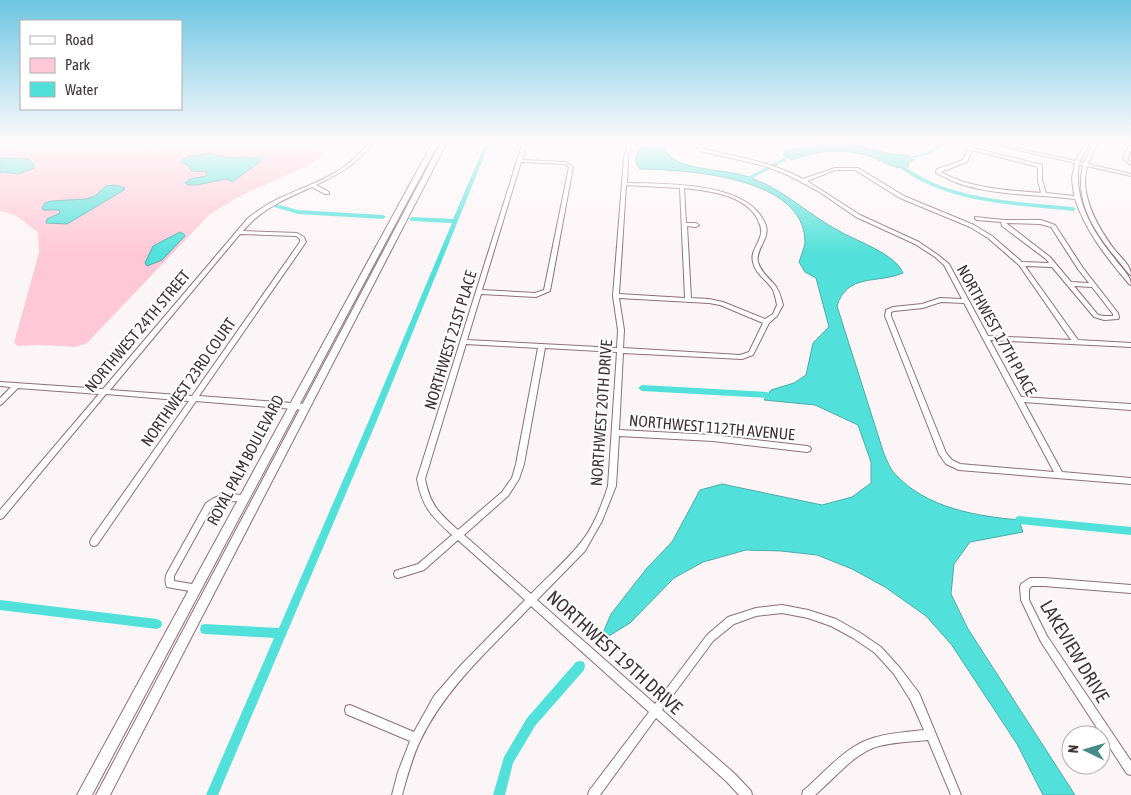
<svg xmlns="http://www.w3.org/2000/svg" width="1131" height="795" font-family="'Asap Condensed',sans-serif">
	<rect width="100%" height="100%" fill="#fcf5f7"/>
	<path fill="#fec8d8" d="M204,142H302L322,150L323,155L309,165L240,196L210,214L87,343L75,347L43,345L18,346L14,343L39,253L38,232L15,215L0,211V147C68,152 136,152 204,142Z"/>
	<g fill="#52e1da" stroke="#4daca9">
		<path d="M827,142H843L891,154L908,155L913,160L909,163L908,167C893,170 886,162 872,157C845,148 819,150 792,160L783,155L785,151L811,147Z"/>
		<path d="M653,146H666C663,168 722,170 738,174C778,183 806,214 841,232C859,242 895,254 903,273C877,284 847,273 837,306L884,454C887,460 890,469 895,474C926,508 976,516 1019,520L1023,532L970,542L954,564L951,594L968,629L1075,795H1043L1017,744L951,644L926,616L885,587L852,569L817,555L781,551L746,550L703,562L674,578L630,623L599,642L611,614L647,568L672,542L700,490L722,484L822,505L852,497L871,483V462L858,425L815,405L764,400L771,390L794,383L806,375L813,343L829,327L816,278L805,272L799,262C801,256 804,249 805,243C806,176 686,170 640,169C634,162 635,157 640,148Z"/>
		<polygon points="209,153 224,157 262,158 260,162 232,182 226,179 197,185 188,185 185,183 190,179 206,176 207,172 191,171 189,166 181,162 186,157"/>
		<polygon points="0,158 29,159 34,165 34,168 19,174 0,172"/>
		<polygon points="115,185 125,188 124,190 67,224 46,223 47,219 60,213 59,210 43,210 42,208 45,203 51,201 86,199 95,196 106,186"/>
		<polygon points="180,232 184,234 185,236 162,260 147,266 145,263 153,246"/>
	</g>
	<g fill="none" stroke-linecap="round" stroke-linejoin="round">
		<g fill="#52e1da" fill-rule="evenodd">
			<polygon points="486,142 490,142 375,425 218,795 206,795 274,638 205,634 201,633 200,629 201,625 205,624 279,628 367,425 452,223 412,221 409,219 412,217 453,219"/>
			<path d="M935,142H939L941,146C926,160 914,154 900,164C913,172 926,180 941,186C983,201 1029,203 1073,207L1076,209L1073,211C1015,205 942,203 895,164C903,156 912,157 922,154C927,153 932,149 937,146Z"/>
			<polygon points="788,156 792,157 751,179 746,178"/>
			<polygon points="276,204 298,210 383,215 386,217 383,219 298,214 274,207 274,205"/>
			<polygon points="642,385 767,392 771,395 767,398 642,391 638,388"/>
			<polygon points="1019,516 1131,527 1131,535 1019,524 1016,523 1015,520 1016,517"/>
			<polygon points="0,600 157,619 161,621 162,624 161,627 157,629 0,610"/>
			<polygon points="580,661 584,662 585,666 584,670 535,726 513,763 505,795 493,795 504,757 527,718 576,662"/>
		</g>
		<g stroke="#8e6f78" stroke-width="2">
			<g id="minor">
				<path d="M370,142H374C357,164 341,173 316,185L329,192V194H325L312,187C287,198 261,209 243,231L297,233L304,237L306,242L199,396L305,404L307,405L308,407L307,409L305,410L196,401L97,545L94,546L91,545L90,542L91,539L189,401L106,394L3,518L0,519V510L99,394L18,388L2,404L0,405V398L11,387L0,386V382L103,389L248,218C258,211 267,204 278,199C300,188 325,181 345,166C355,159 362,151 370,142ZM240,234L296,236L300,239V242L192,396L110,390Z"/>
				<path d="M523,142H527L522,160L565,162L573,167L550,291L536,297L481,294L467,340L617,348L618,330L613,296L624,158L628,142H632L628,158L627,183C665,184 751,181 766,226C770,239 755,249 758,262C761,272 768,277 774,284C779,290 781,297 783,305L777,316L769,323L753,355L742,359L623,353L619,430L713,435L807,446L810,447L811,449L810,451L807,452L713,441L619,436L616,486L602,521L585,551L537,600L655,704L707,635L728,617L756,608L782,605L808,610L836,619L859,632L881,647L900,668L919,693L961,795H951L928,740C910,742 890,742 873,748C852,756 833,780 815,795H802L803,791C824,773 844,748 870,739C887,733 906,732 924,730L911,701L894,674L875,653L853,638L831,626L808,618L782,613L756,616L734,624L713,641L662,710L735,774L751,791L752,795H739L727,782L656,718L600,795H588L589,791L649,712L531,606C491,648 446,687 420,741C412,758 407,777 402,795H392L398,772L410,741L346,714L345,710L346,706L350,705L414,732L434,696L461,665L525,600L458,540L424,570L398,578L395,577L394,574L395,571L418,564L452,535C432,517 422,507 417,479ZM521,162L564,164L569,167L544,290L535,293L482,290ZM626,185L680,188L685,298L619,294ZM684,188C709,191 743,194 757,218C759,223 762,227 761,233C760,243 750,251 753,262C755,274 767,280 773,290C775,295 776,300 777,305L773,314L765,319L723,302L709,299L691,298L687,226L696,227L699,225L696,223H686ZM619,298L709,303L720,305L763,323L749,352L740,355L623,348L624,330ZM466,344L538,348L516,464L512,478L502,492L458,530C439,513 430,505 425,479ZM545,348L617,352L608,486C601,507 593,529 578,546C564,563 546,578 531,594L464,535L508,496L519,479L524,464Z"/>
				<path d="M693,142H697L704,149C738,157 772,162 803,179L835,168H858L904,196L974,225L992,236L1022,262L1049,263L1046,259L1002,226L1001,222L977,220L975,219V217L1004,220H1041L1055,225L1083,268L1118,313L1119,318L1118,319L1104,320L1094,317L1052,267L1025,266L1078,340L1131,343V347L990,340L1021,397L1131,404V410L1024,402L1062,472L1131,478V484L959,470L946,464L939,454L885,316L886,310L893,307L922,304L940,298L962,299L944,265L935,257L915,244L856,217L818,191L790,176L765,166L700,151ZM835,170H855L900,198L970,227L988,238L1019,265L1071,340L988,336L949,264L938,255L919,242L860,215L807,181ZM1006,223L1040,224L1051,227L1078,269L1089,283L1071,282L1050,257ZM1074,286L1092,287L1113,314V316H1104L1098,315ZM941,302L964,303L1054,472L960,464L952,460L946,453L891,316V312L894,311L923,308Z"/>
				<path d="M890,142H904C901,144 893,144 890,142Z"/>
				<path d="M971,142H975L973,148L1042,165V180L1046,193L1074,196L1072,178L1075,163L984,142H989L1075,161L1086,142H1090L1079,162L1084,163L1094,142H1098L1088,164L1131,174V176L1087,166C1086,171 1085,177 1085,182C1086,207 1100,230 1114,249C1120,257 1131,265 1131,275L1129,274C1108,248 1080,217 1081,181C1081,176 1082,170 1083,165L1079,164C1073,200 1093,232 1115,259C1120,267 1131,275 1131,285L1129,284C1107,258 1086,232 1075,199C1036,194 986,196 950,180C945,178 941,175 936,173V172L937,169L963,160L968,149L967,148L969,147ZM972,150L1038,167V180L1041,193C1007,190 971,189 941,172L967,162Z"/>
				<polygon points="1031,142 1047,143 1050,142 1054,142 1048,145"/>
				<polygon points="1129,146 1131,146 1131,151 1127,159 1131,162 1131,165 1123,159"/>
				<path d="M225,494L244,495L247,496L248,498L247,500C233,503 225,498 212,507L174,576V581L198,585L199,588L198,591L195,592L167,587C165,583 165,577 167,573L206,503L214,498Z"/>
				<polygon points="1030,578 1044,578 1131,585 1131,593 1044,586 1032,586 1029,589 1029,600 1047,636 1131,761 1131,775 1127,774 1041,642 1021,600 1020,587 1021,584"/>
			</g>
		</g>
		<g stroke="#8e6f78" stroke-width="2">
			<g id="major">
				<polygon points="433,142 439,142 92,795 77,795"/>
				<polygon points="441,142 447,142 110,795 96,795"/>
			</g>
		</g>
		<use href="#minor" fill="#fff" fill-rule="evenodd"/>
		<use href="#major" fill="#fff" fill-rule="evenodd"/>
	</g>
	<linearGradient id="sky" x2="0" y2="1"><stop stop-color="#6cc6e2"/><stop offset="0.56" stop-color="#fefafb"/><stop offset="1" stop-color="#fefafb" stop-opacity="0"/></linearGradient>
	<rect width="1131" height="253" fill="url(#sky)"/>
	<g text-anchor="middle" stroke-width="4" stroke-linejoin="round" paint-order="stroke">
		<g font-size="16" fill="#403236" stroke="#fff">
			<text transform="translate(997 330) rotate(61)" y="6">NORTHWEST 17TH PLACE</text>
			<text transform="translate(137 331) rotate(-50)" y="6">NORTHWEST 24TH STREET</text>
			<text transform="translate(450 340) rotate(-73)" y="6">NORTHWEST 21ST PLACE</text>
			<text transform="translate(188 382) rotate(-55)" y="6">NORTHWEST 23RD COURT</text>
			<text transform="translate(601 413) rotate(-86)" y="6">NORTHWEST 20TH DRIVE</text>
			<text transform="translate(712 427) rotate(5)" y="6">NORTHWEST 112TH AVENUE</text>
			<text transform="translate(245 460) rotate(-62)" y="6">ROYAL PALM BOULEVARD</text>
		</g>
		<g font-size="19" fill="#403236" stroke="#fff">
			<text transform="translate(1075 651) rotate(59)" y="7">LAKEVIEW DRIVE</text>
			<text transform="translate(615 652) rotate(42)" y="7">NORTHWEST 19TH DRIVE</text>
		</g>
	</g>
	<rect x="20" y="20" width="162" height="90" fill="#ffffff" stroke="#b3adaf"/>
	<rect x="30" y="36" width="25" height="8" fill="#ffffff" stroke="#b3adaf"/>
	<text x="65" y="45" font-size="15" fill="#403236">Road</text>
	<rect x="30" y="58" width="25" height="15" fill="#fec8d8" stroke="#b3adaf"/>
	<text x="65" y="70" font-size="15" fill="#403236">Park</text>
	<rect x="30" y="82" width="25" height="15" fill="#52e1da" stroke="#b3adaf"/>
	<text x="65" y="95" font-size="15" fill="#403236">Water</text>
	<g transform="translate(1086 750) rotate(275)"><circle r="24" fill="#ffffff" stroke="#b3adaf"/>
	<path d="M0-4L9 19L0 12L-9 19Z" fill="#458c88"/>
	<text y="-8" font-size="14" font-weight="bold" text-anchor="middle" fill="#403236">N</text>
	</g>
</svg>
